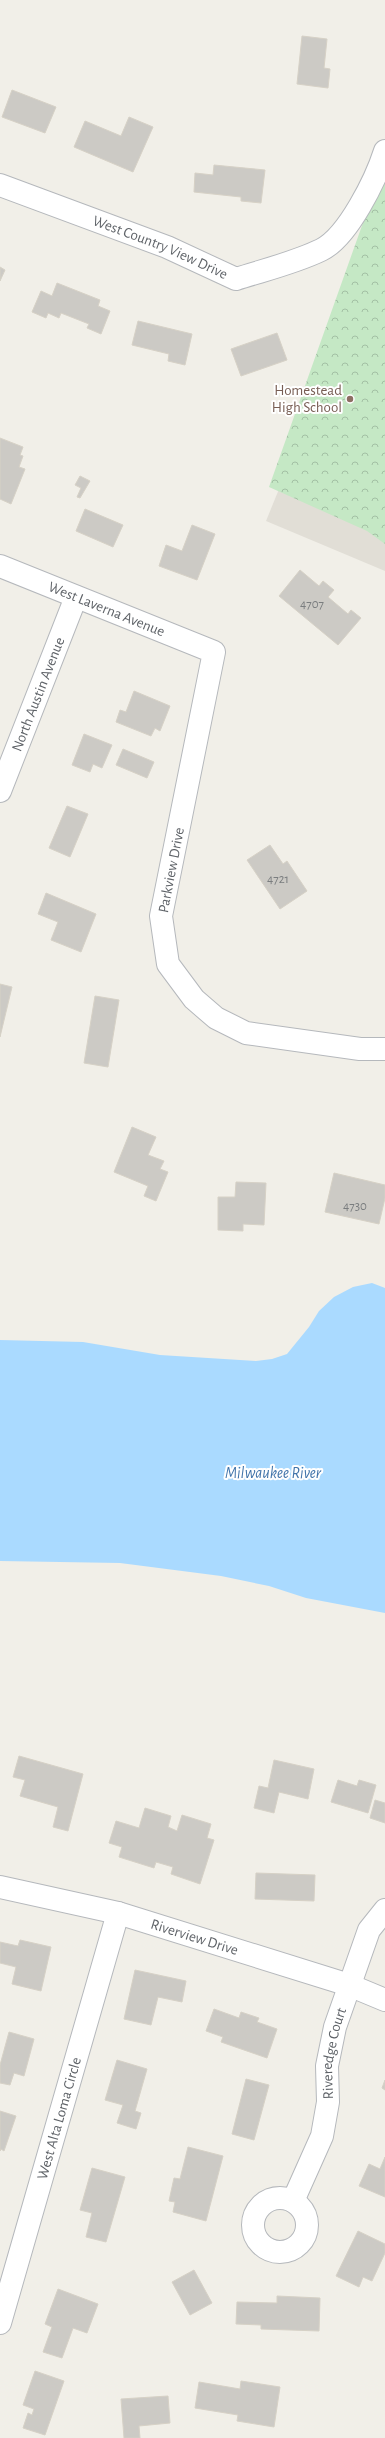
<svg xmlns="http://www.w3.org/2000/svg" width="385" height="2438" font-family="'Alegreya Sans',sans-serif">
	<defs>
		<pattern id="forest-crowns" width="20" height="18" patternUnits="userSpaceOnUse"><rect width="20" height="18" fill="#c5e8c5"/><path d="M2 6a3 3 0 1 1 6 0M12 15a3 3 0 1 1 6 0" fill="none" stroke="#a3c0a4"/></pattern>
	</defs>
	<rect width="100%" height="100%" fill="#f1efe8"/>
	<polygon fill="#e1ded6" points="385,229 385,571 266,521"/>
	<polygon fill="url(#forest-crowns)" points="385,175 385,544 367,531 269,487 375,189"/>
	<polygon fill="#aadaff" points="372,1283 385,1288 385,1613 306,1598 269,1586 221,1576 120,1563 0,1561 0,1340 83,1342 160,1355 256,1361 272,1359 287,1354 309,1327 319,1311 334,1297 353,1287"/>
	<g fill="#cccac5" stroke="#d6d1c6">
		<polygon points="302,36 327,39 324,68 330,69 328,88 297,84"/>
		<polygon points="12,90 56,107 45,133 2,117"/>
		<polygon points="129,117 153,127 133,172 74,147 85,121 121,136"/>
		<polygon points="214,165 265,170 261,203 241,201 241,197 194,192 195,173 213,175"/>
		<polygon points="0,267 5,270 0,281"/>
		<polygon points="57,283 100,300 98,306 110,311 101,334 87,328 89,324 61,313 59,318 48,313 46,318 32,312 41,291 52,296"/>
		<polygon points="138,321 192,334 185,365 168,361 169,354 132,345"/>
		<polygon points="277,333 287,360 241,376 231,349"/>
		<polygon points="0,438 23,447 20,455 23,456 19,467 25,469 11,504 0,499"/>
		<polygon points="80,476 90,481 80,498 77,497 81,488 75,485"/>
		<polygon points="85,509 123,525 113,547 76,531"/>
		<polygon points="192,525 215,534 197,580 159,566 166,545 182,551"/>
		<polygon points="300,570 319,586 323,581 334,590 328,597 348,614 351,610 361,618 338,645 279,596"/>
		<polygon points="134,691 170,706 160,731 155,728 151,736 116,722 120,710 126,712"/>
		<polygon points="84,734 112,745 102,768 93,764 90,772 72,765"/>
		<polygon points="123,749 154,762 147,778 116,765"/>
		<polygon points="67,806 88,814 70,857 49,848"/>
		<polygon points="270,845 283,864 287,861 307,891 280,909 247,860"/>
		<polygon points="46,893 96,914 81,952 51,940 58,922 38,914"/>
		<polygon points="0,984 12,987 0,1037"/>
		<polygon points="95,996 119,1000 108,1067 84,1063"/>
		<polygon points="132,1127 156,1137 148,1155 164,1161 160,1169 168,1172 156,1201 144,1196 148,1186 114,1172"/>
		<polygon points="334,1173 385,1185 385,1198 379,1224 325,1212"/>
		<polygon points="236,1182 266,1183 264,1225 243,1224 243,1231 218,1230 218,1197 235,1197"/>
		<polygon points="19,1756 83,1774 68,1831 53,1827 58,1807 20,1796 25,1780 13,1777"/>
		<polygon points="274,1760 314,1769 308,1799 279,1792 274,1813 254,1808 259,1786 268,1788"/>
		<polygon points="338,1780 357,1786 359,1780 376,1785 368,1813 331,1802"/>
		<polygon points="375,1800 385,1803 385,1823 370,1818"/>
		<polygon points="145,1808 171,1816 168,1827 177,1831 182,1815 211,1824 207,1838 214,1840 200,1884 171,1874 173,1867 156,1862 154,1868 119,1857 122,1847 109,1843 116,1821 139,1828"/>
		<polygon points="256,1873 315,1875 314,1901 255,1899"/>
		<polygon points="20,1940 51,1947 41,1991 12,1984 16,1967 0,1963 0,1942 18,1946"/>
		<polygon points="135,1970 186,1981 182,2002 158,1997 151,2025 124,2019"/>
		<polygon points="214,2009 239,2018 241,2012 259,2018 257,2022 277,2029 267,2058 221,2042 223,2037 206,2031"/>
		<polygon points="9,2032 34,2039 24,2076 14,2073 10,2085 0,2083 0,2065"/>
		<polygon points="117,2060 147,2069 135,2111 141,2113 136,2129 117,2123 123,2105 105,2100"/>
		<polygon points="246,2079 269,2085 254,2140 232,2134"/>
		<polygon points="385,2080 385,2090 382,2088"/>
		<polygon points="0,2111 16,2116 4,2151 1,2149 0,2151"/>
		<polygon points="188,2147 223,2156 206,2221 173,2212 175,2202 169,2201 174,2178 180,2179"/>
		<polygon points="385,2157 385,2197 359,2186 369,2164 380,2169"/>
		<polygon points="92,2168 125,2177 106,2242 86,2237 92,2213 80,2210"/>
		<polygon points="358,2231 385,2244 385,2253 372,2281 363,2277 359,2287 336,2276"/>
		<polygon points="194,2270 212,2303 190,2315 172,2282"/>
		<polygon points="58,2289 98,2304 87,2333 73,2328 62,2358 43,2352 52,2327 45,2324"/>
		<polygon points="277,2296 320,2298 319,2331 261,2329 261,2325 236,2324 237,2302 277,2303"/>
		<polygon points="35,2371 64,2381 45,2435 23,2428 28,2413 32,2415 34,2409 23,2405"/>
		<polygon points="241,2381 280,2387 274,2427 237,2421 238,2415 195,2408 199,2382 240,2389"/>
		<polygon points="168,2396 170,2423 139,2426 140,2438 124,2438 121,2399"/>
	</g>
	<g fill="none" stroke-linecap="round" stroke-linejoin="round">
		<g stroke="#b5b8bc" stroke-width="24">
			<g id="minor">
				<path id="s1" d="M0,185L167,247L236,279C264,270 294,263 321,250C348,237 376,179 385,151"/>
				<path id="s2" d="M0,566L214,652L161,916L168,964L194,999L216,1018L246,1033L360,1049H385"/>
				<path id="s3" d="M0,791L76,597"/>
				<path id="s4" d="M0,1887L118,1913L349,1985L385,2000"/>
				<circle cx="280" cy="2225" r="27"/>
				<path id="s5" d="M293,2201L322,2136L328,2102L327,2066L335,2027L369,1930L385,1910"/>
				<path id="s6" d="M0,2323L118,1913"/>
			</g>
		</g>
		<use href="#minor" stroke="#fff" stroke-width="22"/>
	</g>
	<circle fill="#8d6e63" stroke="#fff" stroke-width="1.5" cx="350" cy="399" r="4"/>
	<g text-anchor="middle" stroke-width="4" stroke-linejoin="round" paint-order="stroke">
		<g font-size="13" fill="#7a7d7f">
			<text x="312" y="608">4707</text>
			<text x="278" y="883">4721</text>
			<text x="355" y="1210">4730</text>
		</g>
		<g font-size="15" fill="#5f6368" stroke="#fff">
			<text dy="5" stroke="none"><textPath href="#s1" startOffset="172">West Country View Drive</textPath></text>
			<text dy="5" stroke="none"><textPath href="#s2" startOffset="115">West Laverna Avenue</textPath></text>
			<text dy="5" stroke="none"><textPath href="#s3" startOffset="104">North Austin Avenue</textPath></text>
			<text transform="translate(171 870) rotate(-79)" y="5">Parkview Drive</text>
			<text dy="5" stroke="none"><textPath href="#s4" startOffset="201">Riverview Drive</textPath></text>
			<text dy="5" stroke="none"><textPath href="#s5" startOffset="155">Riveredge Court</textPath></text>
			<text dy="5" stroke="none"><textPath href="#s6" startOffset="213">West Alta Loma Circle</textPath></text>
		</g>
		<g font-size="15" fill="#785e54" stroke="#fff" text-anchor="end">
			<text x="342" y="395">Homestead<tspan x="342" dy="17">High School</tspan></text>
		</g>
		<g font-size="16" font-style="italic" fill="#4174aa" stroke="#fff">
			<text x="273" y="1478">Milwaukee River</text>
		</g>
	</g>
</svg>
